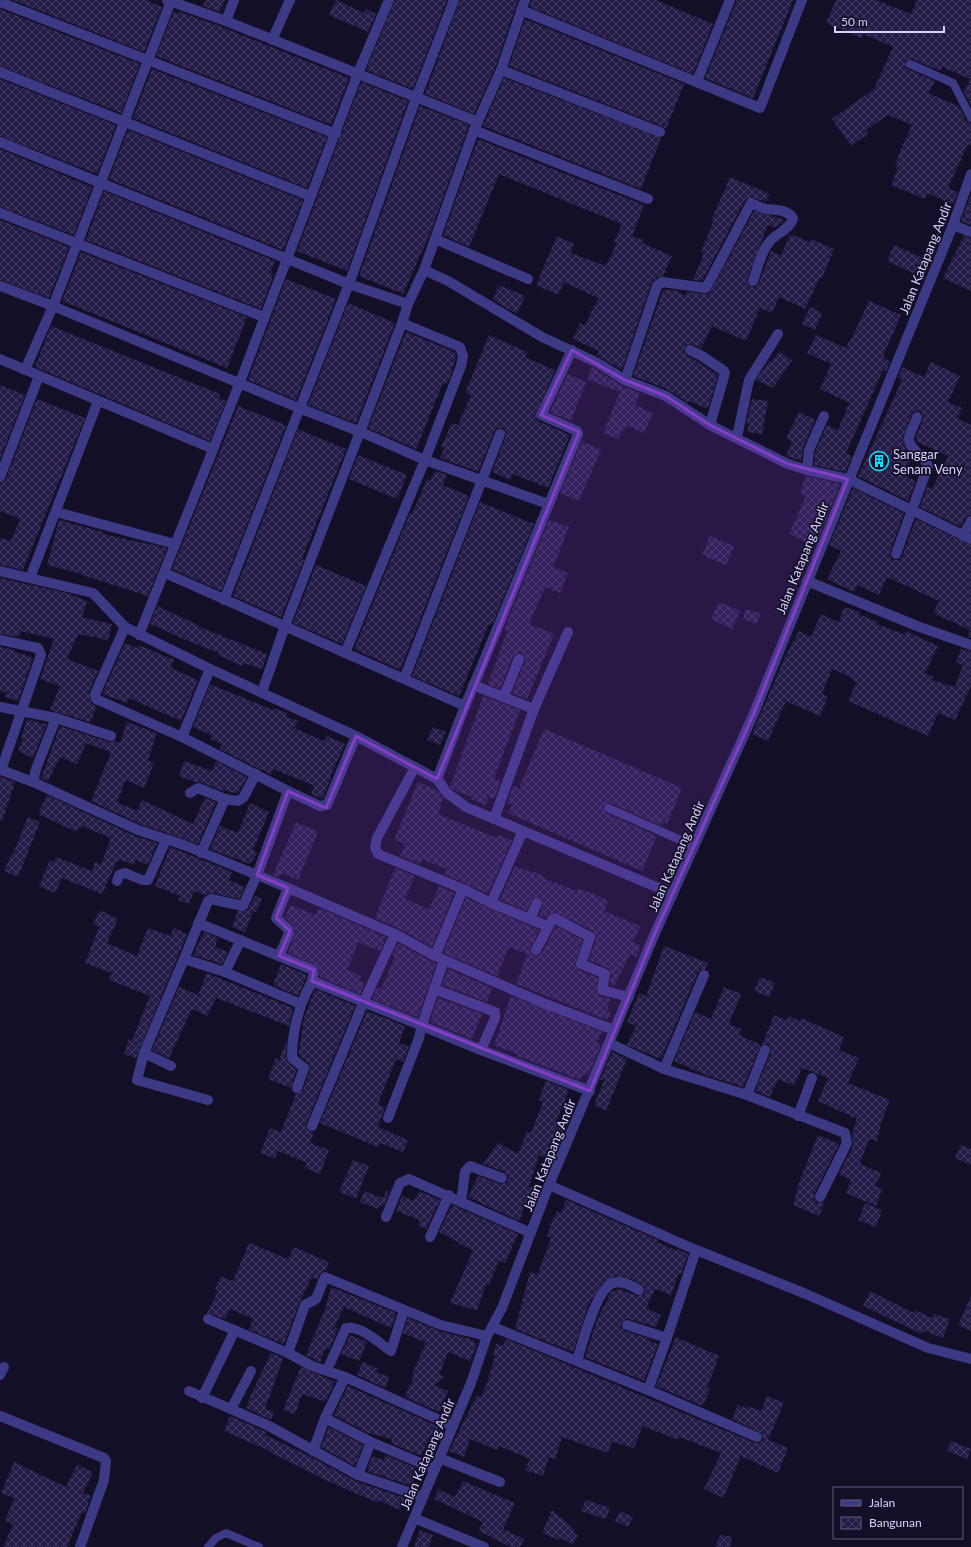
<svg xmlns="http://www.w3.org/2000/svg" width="971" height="1547" font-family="Lato,sans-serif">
	<defs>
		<pattern id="building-cross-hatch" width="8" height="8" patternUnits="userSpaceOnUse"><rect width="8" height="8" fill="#241b47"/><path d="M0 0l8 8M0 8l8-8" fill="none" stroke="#433b63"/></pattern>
	</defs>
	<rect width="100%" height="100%" fill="#130f26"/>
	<g fill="url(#building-cross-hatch)">
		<polygon points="13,0 146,0 162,7 144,52"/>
		<polygon points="206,0 225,0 219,12 203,6"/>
		<polygon points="336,0 364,13 366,9 376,14 368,32 329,15"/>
		<polygon points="395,0 447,0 413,89 366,70"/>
		<polygon points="460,0 518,0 495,68 474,114 425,94"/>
		<polygon points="531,0 656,0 713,24 693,74 530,7"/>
		<polygon points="737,0 793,0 753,98 705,78"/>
		<polygon points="836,0 876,0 911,14 917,0 971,0 971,106 964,92 970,79 942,67 940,71 912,59 906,60 905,64 908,69 935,81 928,93 958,106 958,105 966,121 971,123 971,146 968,144 948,188 958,192 953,204 927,193 925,199 891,185 898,168 895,166 900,151 912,125 888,115 866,130 868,134 851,146 832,119 874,89 893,47 863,34 861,38 826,23"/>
		<polygon points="0,9 140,64 121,113 0,66"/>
		<polygon points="174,11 179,14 180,12 217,25 349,78 331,125 156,56"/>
		<polygon points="525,19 684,84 666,129 662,126 509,66"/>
		<polygon points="152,69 327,137 307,188 133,118"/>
		<polygon points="504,78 661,138 641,189 483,126"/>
		<polygon points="0,79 116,125 97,174 0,136"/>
		<polygon points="361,82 408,101 347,271 297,251"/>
		<polygon points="420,106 469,125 431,231 403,294 359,276"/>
		<polygon points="128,130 303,200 283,250 109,179"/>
		<polygon points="478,139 644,205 632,236 643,240 642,243 672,256 663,276 658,277 651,284 622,370 597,355 599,351 573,339 580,323 585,325 598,298 564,282 558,295 536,285 557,236 574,244 571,253 606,266 617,243 614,242 622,224 499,174 469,247 443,235"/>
		<polygon points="0,149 92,187 74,235 0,207"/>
		<polygon points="730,177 770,194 766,202 751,197 745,200 702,281 693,280 704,253 701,252 713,222 711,221"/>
		<polygon points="104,191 275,261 270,273 274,274 261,309 86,240"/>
		<polygon points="971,194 971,225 961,221"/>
		<polygon points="754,211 785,220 775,228 768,225 747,279 747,283 751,287 755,287 759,283 771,251 781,256 790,234 810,242 811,239 834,249 822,278 820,277 805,309 779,297 772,313 760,308 746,341 712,326 701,348 693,344 686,345 684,350 685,354 718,375 708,409 689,401 688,403 669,390 633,376 663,290 674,290 686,296 687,292 709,294"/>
		<polygon points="0,220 69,247 49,298 0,280"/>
		<polygon points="964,236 971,238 971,291 943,278"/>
		<polygon points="894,245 923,258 915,274 887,261"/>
		<polygon points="81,252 247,317 227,368 62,301"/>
		<polygon points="286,279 336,299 296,400 248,380"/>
		<polygon points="499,285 525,296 517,314 493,300"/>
		<polygon points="869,301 901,315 883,356 890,362 886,372 883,370 846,453 852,456 845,472 814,465 815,452 827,425 838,430 849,403 820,389 831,364 807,353 816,335 846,348 849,341 850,342"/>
		<polygon points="348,303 395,323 356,423 308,405"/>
		<polygon points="810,307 822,313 815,330 802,324"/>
		<polygon points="51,326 220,394 219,398 226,401 210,441 35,367"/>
		<polygon points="406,332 455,352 456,356 450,377 446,385 443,383 416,449 368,428"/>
		<polygon points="489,335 527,352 525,357 555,370 535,416 538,421 570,435 548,488 513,474 510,480 492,472 506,436 505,430 502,428 496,429 494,432 478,472 440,458 444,449 441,447 452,423 458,425 471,395 465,393"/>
		<polygon points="779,351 792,360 773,388 756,380 769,361 771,363"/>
		<polygon points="931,362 960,376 948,402 962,408 957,418 971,425 971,515 965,518 961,527 920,507 927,487 932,489 948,456 917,442 916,437 923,419 922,413 919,411 915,411 911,415 903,437 905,449 912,457 903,475 916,481 908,501 858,476 902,380 898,378 902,367 924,377"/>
		<polygon points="592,367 622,386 640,393 635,405 653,413 644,433 628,426 621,432 618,439 603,433 620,392 587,379"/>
		<polygon points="568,374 586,382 571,421 550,412"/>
		<polygon points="0,385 25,395 0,459"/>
		<polygon points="37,399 85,418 23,570 0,565 0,538 11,541 20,519 0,511 0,483 6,479"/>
		<polygon points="752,399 768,401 762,434 747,432 749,424 746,424"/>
		<polygon points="238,406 286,425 221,591 172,569"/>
		<polygon points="799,412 815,420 803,448 801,461 786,456 792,441 786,439"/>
		<polygon points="298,429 346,449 302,559 304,560 281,617 233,596"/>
		<polygon points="582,441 601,450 579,501 560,493"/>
		<polygon points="358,455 407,475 397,499 349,479"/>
		<polygon points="435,471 447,475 443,485 469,496 400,670 354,649 410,513 412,514 427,479 431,480"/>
		<polygon points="806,476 840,484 818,540 812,537 809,543 789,534 806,496 800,493"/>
		<polygon points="853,488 904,513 890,552 890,556 893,560 898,560 902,557 916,519 971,545 971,638 967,637 970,630 933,613 939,601 887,577 879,595 857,585 854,592 827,579 841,551 829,545"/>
		<polygon points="480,502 534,524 492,625 489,624 459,696 412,676"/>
		<polygon points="59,520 103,532 103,534 167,548 148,596 82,575 82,574 47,565"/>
		<polygon points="549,520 569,527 553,567 568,573 560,593 545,587 529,624 554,634 527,699 512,693 525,661 524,655 521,653 515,654 513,656 500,689 488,684 507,631 504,630"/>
		<polygon points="710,536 734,546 726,565 702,555"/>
		<polygon points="316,565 366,586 342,644 293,623"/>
		<polygon points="0,578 67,593 87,601 82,617 112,624 108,640 78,634 67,659 98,671 89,692 91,703 97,707 90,722 50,710 60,686 40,679 54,639 21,631 19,637 0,634"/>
		<polygon points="719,602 740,611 732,629 711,619"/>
		<polygon points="157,606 198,625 197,626 267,654 262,669 244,663 242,666 218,655 219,653 186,640 150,624"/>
		<polygon points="844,607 860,612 859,614 878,622 877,624 905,635 906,631 938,646 925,673 934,677 932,680 955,687 963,665 956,662 961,649 971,651 971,686 955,720 938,713 928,736 848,701 857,682 852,680 853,678 832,669 822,694 828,697 820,716 786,701 768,741 752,734 786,655 799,631 811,637 821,614 839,622"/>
		<polygon points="746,609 760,614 757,624 743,619"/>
		<polygon points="125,643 137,648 139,645 174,660 171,668 198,680 181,721 129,698 127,703 102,694"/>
		<polygon points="0,647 14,650 14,651 33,658 18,701 5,697 7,692 0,691"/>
		<polygon points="210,685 212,685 273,710 274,708 287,713 286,716 298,721 294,728 324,741 327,736 345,744 330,777 331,778 322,799 311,794 314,786 313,785 273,769 271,774 255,767 220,749 222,744 210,739 212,735 193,727"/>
		<polygon points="483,696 520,710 494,778 501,781 494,799 488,797 485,805 471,799 472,797 454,790 450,787"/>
		<polygon points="27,719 44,724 47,723 33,758 18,751 23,739 21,738"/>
		<polygon points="127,722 157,733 148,760 154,763 144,788 126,780 117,802 137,811 142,800 193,824 205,798 216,802 198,844 140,824 91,801 111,752 86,743 77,764 60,757 48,781 41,778 60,726 109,742 115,741 120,743"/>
		<polygon points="433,727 446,732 440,745 427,740"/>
		<polygon points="544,729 682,788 667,824 663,822 662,826 610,803 603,805 603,809 606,813 657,836 642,871 508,813 512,805 507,803 513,786 519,788"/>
		<polygon points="184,761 212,771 216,761 247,777 237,794 224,790 223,791 200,782 195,782 179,776"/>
		<polygon points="0,777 15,782 2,821 0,820"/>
		<polygon points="418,782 437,790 443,798 438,814 497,838 498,835 512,840 488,894 444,874 447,869 422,859 420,864 400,856 405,844 394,840"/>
		<polygon points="47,795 135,836 157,843 148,865 136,860 134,865 121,860 120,862 117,861 102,894 62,878 55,893 39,886 50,860 54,862 56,857 92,871 95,862 101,865 111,838 82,826 81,829 78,828 77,832 38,814"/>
		<polygon points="250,803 269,812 253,850 258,852 250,864 210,849 220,826 238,833"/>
		<polygon points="28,817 40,822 18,877 4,871 12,853 13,854"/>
		<polygon points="296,822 318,832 298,880 283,873 278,877 273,875"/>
		<polygon points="170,847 232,872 229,880 245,887 239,899 212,893 205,895 194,891 189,904 178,900 180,896 155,886"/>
		<polygon points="515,866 531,872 531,871 544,876 543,878 577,891 578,888 591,893 608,901 604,911 640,926 633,942 641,946 636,957 630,954 614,986 610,985 611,975 610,969 589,960 596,939 593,931 555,912 548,915 546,918 539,916 543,903 539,897 533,898 527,911 500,900"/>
		<polygon points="395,868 415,876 405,899 429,909 439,886 454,893 432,947 398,928 375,918"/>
		<polygon points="255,896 262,899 256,912 253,911 245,932 232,927 238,911 247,911"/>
		<polygon points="466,898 539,930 530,950 533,956 539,956 542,953 556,926 582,940 575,966 578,970 598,978 596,992 600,996 610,999 607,1010 611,1012 607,1020 516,984 527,954 509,947 497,976 443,953"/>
		<polygon points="290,905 316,915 319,908 386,937 380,951 358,942 347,970 361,976 359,980 365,983 360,994 320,977 318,966 288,953 295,932 293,925 285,917"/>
		<polygon points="100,910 118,919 107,943 137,956 148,928 170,936 174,928 187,934 136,1058 124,1054 129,1039 132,1040 150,996 109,980 112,973 85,963 99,927 93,924"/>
		<polygon points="204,932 218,938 215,947 228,952 222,964 193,955"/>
		<polygon points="398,943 436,964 418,1017 372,999 377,988 381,989 395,956 392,955"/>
		<polygon points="664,946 708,963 705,969 700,970 698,972 661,1059 627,1045 636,1026 627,1022 639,993 646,996"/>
		<polygon points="281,964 307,975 298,996 273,985"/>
		<polygon points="448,969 492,988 487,1002 442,985"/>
		<polygon points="207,973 293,1008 289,1026 216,998 207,1016 192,1009 169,1058 152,1050 179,987 198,995"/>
		<polygon points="760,977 775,983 769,997 754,991"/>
		<polygon points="724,987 741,994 729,1024 742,1029 739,1035 761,1045 743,1087 708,1076 674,1061 695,1012 711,1019"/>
		<polygon points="315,989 355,1006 306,1124 307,1130 314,1132 310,1143 329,1150 320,1174 305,1168 307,1163 278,1151 275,1159 260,1153 270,1128 281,1132 296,1094 303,1090 310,1070 308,1063 299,1055 299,1050 304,1018"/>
		<polygon points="511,996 602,1032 597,1043 601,1045 588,1075 584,1073 580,1080 517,1056 518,1054 494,1045"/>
		<polygon points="438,998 482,1014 472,1039 430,1022"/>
		<polygon points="367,1011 405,1026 399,1043 409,1046 403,1062 396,1059 378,1104 385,1107 378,1127 408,1140 403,1152 380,1143 378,1147 320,1123"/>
		<polygon points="774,1015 787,1020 788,1016 800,1021 801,1018 844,1037 839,1050 859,1058 848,1083 890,1100 881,1123 877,1141 869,1139 860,1164 881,1173 875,1186 882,1189 876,1206 846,1193 851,1180 839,1174 853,1146 852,1135 857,1119 818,1101 828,1078 802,1068 794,1086 778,1079 770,1097 755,1091 771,1052 770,1046 767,1044 762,1045"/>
		<polygon points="287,1040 286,1060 296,1070 291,1088 268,1079 276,1058 279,1060"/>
		<polygon points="612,1052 627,1059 606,1111 594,1105 604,1081 600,1080"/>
		<polygon points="546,1081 569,1090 556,1122 565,1125 559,1140 555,1139 546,1158 539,1155 529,1187 533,1187 519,1221 468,1197 478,1176 500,1184 506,1183 508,1181 508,1177 505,1172 483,1164 498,1143 518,1154 527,1131 531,1133 543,1102 539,1100"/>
		<polygon points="818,1135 839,1144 814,1194 814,1200 817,1203 821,1203 825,1201 819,1216 793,1205 800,1180"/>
		<polygon points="961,1145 971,1149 971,1165 955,1158"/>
		<polygon points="353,1160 369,1166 356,1198 339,1192"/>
		<polygon points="386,1190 389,1192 384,1206 380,1205 378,1209 360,1202 364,1191 383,1198"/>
		<polygon points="419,1191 440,1200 426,1229 418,1226 420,1220 396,1211 402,1196 414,1201"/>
		<polygon points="566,1200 658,1240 657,1242 677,1251 678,1249 688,1254 681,1274 679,1273 671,1295 655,1289 646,1308 661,1315 656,1327 629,1319 625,1319 621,1323 621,1327 625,1331 650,1339 649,1341 658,1344 644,1381 585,1357 597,1320 611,1292 619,1289 638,1296 645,1293 644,1287 632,1279 615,1276 602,1284 589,1303 573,1352 515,1329 530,1272 538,1274 551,1238 547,1236 551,1224 557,1211 561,1213"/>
		<polygon points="865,1203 882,1210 876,1227 858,1220"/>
		<polygon points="452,1205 518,1234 505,1263 499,1260 489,1285 486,1284 477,1310 450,1303 473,1250 459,1244 460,1243 439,1232"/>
		<polygon points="249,1243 288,1259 294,1247 329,1262 325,1271 321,1272 317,1280 312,1277 299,1303 284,1344 249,1330 253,1319 230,1309 225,1319 207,1313 218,1291 215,1289 221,1276 233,1281"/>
		<polygon points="331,1287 396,1313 391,1328 344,1307 334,1328 338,1329 329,1349 326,1348 320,1362 306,1355 325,1309"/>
		<polygon points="870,1291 914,1313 915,1310 932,1318 934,1314 950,1319 943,1338 924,1331 922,1334 863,1306"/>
		<polygon points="971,1296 971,1331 958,1325"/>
		<polygon points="408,1318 439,1331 474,1340 474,1343 477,1344 470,1361 448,1352 439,1375 445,1377 434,1385 448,1391 439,1412 405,1397 410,1384 412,1385 413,1372 426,1343 403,1333"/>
		<polygon points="350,1335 367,1342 359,1361 341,1354"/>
		<polygon points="676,1337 719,1356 707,1388 710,1389 703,1406 656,1386"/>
		<polygon points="506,1339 755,1443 758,1443 763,1440 762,1433 732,1419 738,1405 746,1408 748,1406 761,1411 767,1396 784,1403 768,1440 788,1448 778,1473 741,1456 723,1498 704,1489 721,1453 679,1437 678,1440 643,1426 634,1448 612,1442 608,1453 562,1437 555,1459 549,1457 543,1476 525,1470 530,1459 499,1446 497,1450 470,1439 464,1457 449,1451 477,1395 481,1397 487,1383 495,1356 493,1355 496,1344 503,1346"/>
		<polygon points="271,1353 283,1358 265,1409 274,1412 271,1420 246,1408 251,1395"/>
		<polygon points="363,1362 378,1369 376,1372 389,1377 385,1388 357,1375"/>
		<polygon points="301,1367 335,1382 325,1402 302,1394 295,1414 283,1410"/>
		<polygon points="348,1386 444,1429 440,1441 430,1436 421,1456 391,1443 392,1439 368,1433 334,1415"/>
		<polygon points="230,1416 266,1432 265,1435 313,1458 355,1481 405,1498 399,1510 379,1500 378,1503 330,1482 270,1452 270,1451 224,1431"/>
		<polygon points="329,1427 363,1445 355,1466 321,1447"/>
		<polygon points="951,1441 971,1449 967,1459 947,1451"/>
		<polygon points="386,1455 416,1468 415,1471 418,1472 411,1486 367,1471 372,1456 383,1460"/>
		<polygon points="14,1462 66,1487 77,1465 93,1472 83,1493 91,1496 85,1514 82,1512 67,1547 3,1547 13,1524 5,1521 14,1498 1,1493"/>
		<polygon points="463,1481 515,1503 503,1529 524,1539 520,1547 511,1547 479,1531 483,1522 434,1499 438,1489 455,1497"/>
		<polygon points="586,1500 610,1508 606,1519 581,1511"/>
		<polygon points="552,1510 574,1529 573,1532 578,1535 573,1545 559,1537 558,1540 542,1533"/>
		<polygon points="620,1511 633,1517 628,1527 615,1521"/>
		<polygon points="420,1530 433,1535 429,1547 414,1547"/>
		<polygon points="720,1535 732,1537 730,1547 715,1547"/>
	</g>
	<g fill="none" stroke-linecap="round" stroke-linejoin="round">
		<g stroke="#3d3a85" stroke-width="8">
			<polyline points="910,64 953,83 971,118"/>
			<polyline points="608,808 694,846"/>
			<polyline points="208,1547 216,1538 226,1533 259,1547"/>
		</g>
		<g stroke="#3d3a85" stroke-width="10">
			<polyline points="167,0 226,21 478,122"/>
			<polyline points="0,2 336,134"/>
			<polyline points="521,10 760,108 802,0"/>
			<polyline points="226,21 234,0"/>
			<polyline points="272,40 290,0"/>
			<polyline points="501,70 660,132"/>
			<polyline points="0,72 310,196"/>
			<polyline points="697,81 730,0"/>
			<polyline points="474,130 648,199"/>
			<polyline points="0,142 349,284 408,304"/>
			<polyline points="0,213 264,317"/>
			<polyline points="953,225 971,232"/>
			<polyline points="435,239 528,279"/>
			<polyline points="424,270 448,281 542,337 598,363 625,380"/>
			<path d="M753,281C758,267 761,251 771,240C778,233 791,228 793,218C787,209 775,210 766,209C761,208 756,205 751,203L706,288L662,282L657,286L625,380L666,396L710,425L788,464L807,470L848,479L971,539"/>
			<polyline points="0,286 53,306 299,408 361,432 425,460 548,504"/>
			<polyline points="690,350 702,356 724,371 725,373 710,425"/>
			<polyline points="0,359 213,449"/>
			<polyline points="25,370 53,306 171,1"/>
			<polyline points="737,437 749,380 778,334"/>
			<polyline points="807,470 809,450 824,416"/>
			<polyline points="0,477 39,376"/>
			<polyline points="56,512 175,544"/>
			<polyline points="963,536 971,521"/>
			<path d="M896,554L928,466C925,455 908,450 909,438C910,431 915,424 917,417"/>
			<polyline points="0,571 93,593 125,627 210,669 356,736 437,779 447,793 466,807 673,894"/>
			<polyline points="165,573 465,706"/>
			<polyline points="30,578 98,401"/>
			<polyline points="807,581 917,626 971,645"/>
			<polyline points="224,600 349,284 416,98 454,0"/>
			<polyline points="125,627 95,694 96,699 182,737 288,791 320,806 327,805 356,736"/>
			<polyline points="139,635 240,382 358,73 389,0"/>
			<polyline points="0,640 38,648 41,655 1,770 33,782 138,830 184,845 257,875 243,906 211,899 208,901 184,959"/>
			<polyline points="345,653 425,460 461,366 463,356 460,347 402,323"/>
			<polyline points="404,679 500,434"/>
			<polyline points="473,685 534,709"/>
			<polyline points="262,692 285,626 402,323 408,304 424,270 435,239 474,130 501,70 525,0"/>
			<polyline points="504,696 519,659"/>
			<polyline points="0,707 56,718 111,736"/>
			<polyline points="182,737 210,669"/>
			<polyline points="415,767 377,838 375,847 378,854 463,889"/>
			<polyline points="437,779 465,706 578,434 577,431 541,415 572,350"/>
			<polyline points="33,782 36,769 56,718"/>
			<polyline points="190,793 198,788 225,799"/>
			<polyline points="494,819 534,709 568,632"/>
			<polyline points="201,853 225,799 238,801 243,798 256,774"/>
			<polyline points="117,881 119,875 125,873 142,880 148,880 166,840"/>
			<polyline points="288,888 395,934 435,956 543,1003 614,1030"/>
			<polyline points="491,903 547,926"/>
			<polyline points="530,919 537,903"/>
			<path d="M198,923L313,970C315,978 310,986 306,993C297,1013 292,1036 292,1058L304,1068L297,1088"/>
			<polyline points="536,950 552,920 555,918 558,920 590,937 581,964 605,974 602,990 629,997"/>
			<polyline points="279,956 289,933 288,929 276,918 288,888 257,875 288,791"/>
			<polyline points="435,956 463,889 491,903 523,831"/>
			<polyline points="225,972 301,1004"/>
			<polyline points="312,981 481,1050 590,1091"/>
			<polyline points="434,989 495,1012 495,1018 481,1050"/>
			<polyline points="609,1043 664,1069 747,1095 765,1050"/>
			<polyline points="144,1053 137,1080 208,1100"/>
			<polyline points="171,1066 144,1053 184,959 225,972 241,940"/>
			<polyline points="664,1069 704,975"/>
			<polyline points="747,1095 845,1133 847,1143 820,1197"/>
			<polyline points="798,1116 812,1078"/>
			<polyline points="388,1118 419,1038 422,1025 444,960"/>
			<polyline points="312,1126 364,1001 395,934"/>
			<polyline points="549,1185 696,1250 806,1294 928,1348 971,1359"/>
			<polyline points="461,1202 465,1172 470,1166 502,1178"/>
			<polyline points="386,1217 400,1183 409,1179 531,1233"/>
			<polyline points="430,1237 449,1195"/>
			<polyline points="208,1319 288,1353 305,1305 316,1299 325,1277 441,1325 487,1336"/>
			<polyline points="627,1325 667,1338 648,1390"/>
			<polyline points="493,1327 648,1390 757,1437"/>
			<polyline points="667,1338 696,1250"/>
			<polyline points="288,1353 312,1366 345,1377 453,1426"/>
			<path d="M577,1361C582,1344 596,1289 613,1283C622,1280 631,1285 639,1290"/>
			<path d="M327,1370L346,1328C363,1326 377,1342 391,1351L404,1310"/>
			<polyline points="251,1371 231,1409 269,1426 358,1475 423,1497"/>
			<polyline points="0,1375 4,1367"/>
			<polyline points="189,1391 231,1409"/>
			<polyline points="202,1398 235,1330"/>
			<polyline points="0,1416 104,1458 106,1461 104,1480 80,1547"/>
			<polyline points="325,1418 371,1442 435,1469"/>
			<polyline points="313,1451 325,1418 345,1377"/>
			<polyline points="439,1458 500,1482"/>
			<polyline points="358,1475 371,1442"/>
			<polyline points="414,1518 484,1547"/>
		</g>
		<polyline stroke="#3d3a85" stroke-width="10" points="402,1547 471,1383 487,1336 502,1308 549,1185 656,931 754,713 953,225 971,174"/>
	</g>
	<path fill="#843dc5" fill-opacity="0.2" stroke="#843dc5" stroke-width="3" stroke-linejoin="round" d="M572,350L625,380L666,396L710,425L788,464L848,479L754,713L656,931L590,1091L312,981L314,970L279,956L290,931L276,918L288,888L257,875L288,791L326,808L356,736L437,779L579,432L541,415Z"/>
	<defs>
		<g id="building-ring" transform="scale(1)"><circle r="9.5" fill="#130f26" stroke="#00e5ff" stroke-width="1.5"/><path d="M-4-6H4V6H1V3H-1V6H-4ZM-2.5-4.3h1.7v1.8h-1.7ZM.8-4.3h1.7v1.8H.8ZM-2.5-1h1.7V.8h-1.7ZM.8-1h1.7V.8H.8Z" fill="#00e5ff"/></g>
	</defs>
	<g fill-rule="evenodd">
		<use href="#building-ring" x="879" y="461"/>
	</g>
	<g text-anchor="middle" stroke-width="3.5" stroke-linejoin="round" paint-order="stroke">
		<g font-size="13" fill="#d9d4ff" stroke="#130f26">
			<text transform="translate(925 258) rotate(-68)" y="5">Jalan Katapang Andir</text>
			<text transform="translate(802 558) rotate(-68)" y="5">Jalan Katapang Andir</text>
			<text transform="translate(676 856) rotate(-66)" y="5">Jalan Katapang Andir</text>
			<text transform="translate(549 1155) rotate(-68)" y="5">Jalan Katapang Andir</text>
			<text transform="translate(427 1454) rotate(-67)" y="5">Jalan Katapang Andir</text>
		</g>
		<g font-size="13" fill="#d9d4ff" stroke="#130f26" text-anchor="start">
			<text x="893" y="459">Sanggar<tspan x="893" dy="15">Senam Veny</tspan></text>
		</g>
	</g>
	<rect x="833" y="1487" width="130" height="52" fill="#130f26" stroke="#625e7d"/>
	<rect x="841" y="1500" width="20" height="6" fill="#3d3a85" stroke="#625e7d"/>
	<text x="869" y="1507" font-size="12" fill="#d9d4ff">Jalan</text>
	<rect x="841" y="1517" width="20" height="12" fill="url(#building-cross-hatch)" stroke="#625e7d"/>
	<text x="869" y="1527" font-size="12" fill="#d9d4ff">Bangunan</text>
	<path d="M835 26v6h109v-6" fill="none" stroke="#d9d4ff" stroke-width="2"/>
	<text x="841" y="26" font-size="12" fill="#d9d4ff" stroke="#130f26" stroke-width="3" paint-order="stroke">50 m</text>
</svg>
